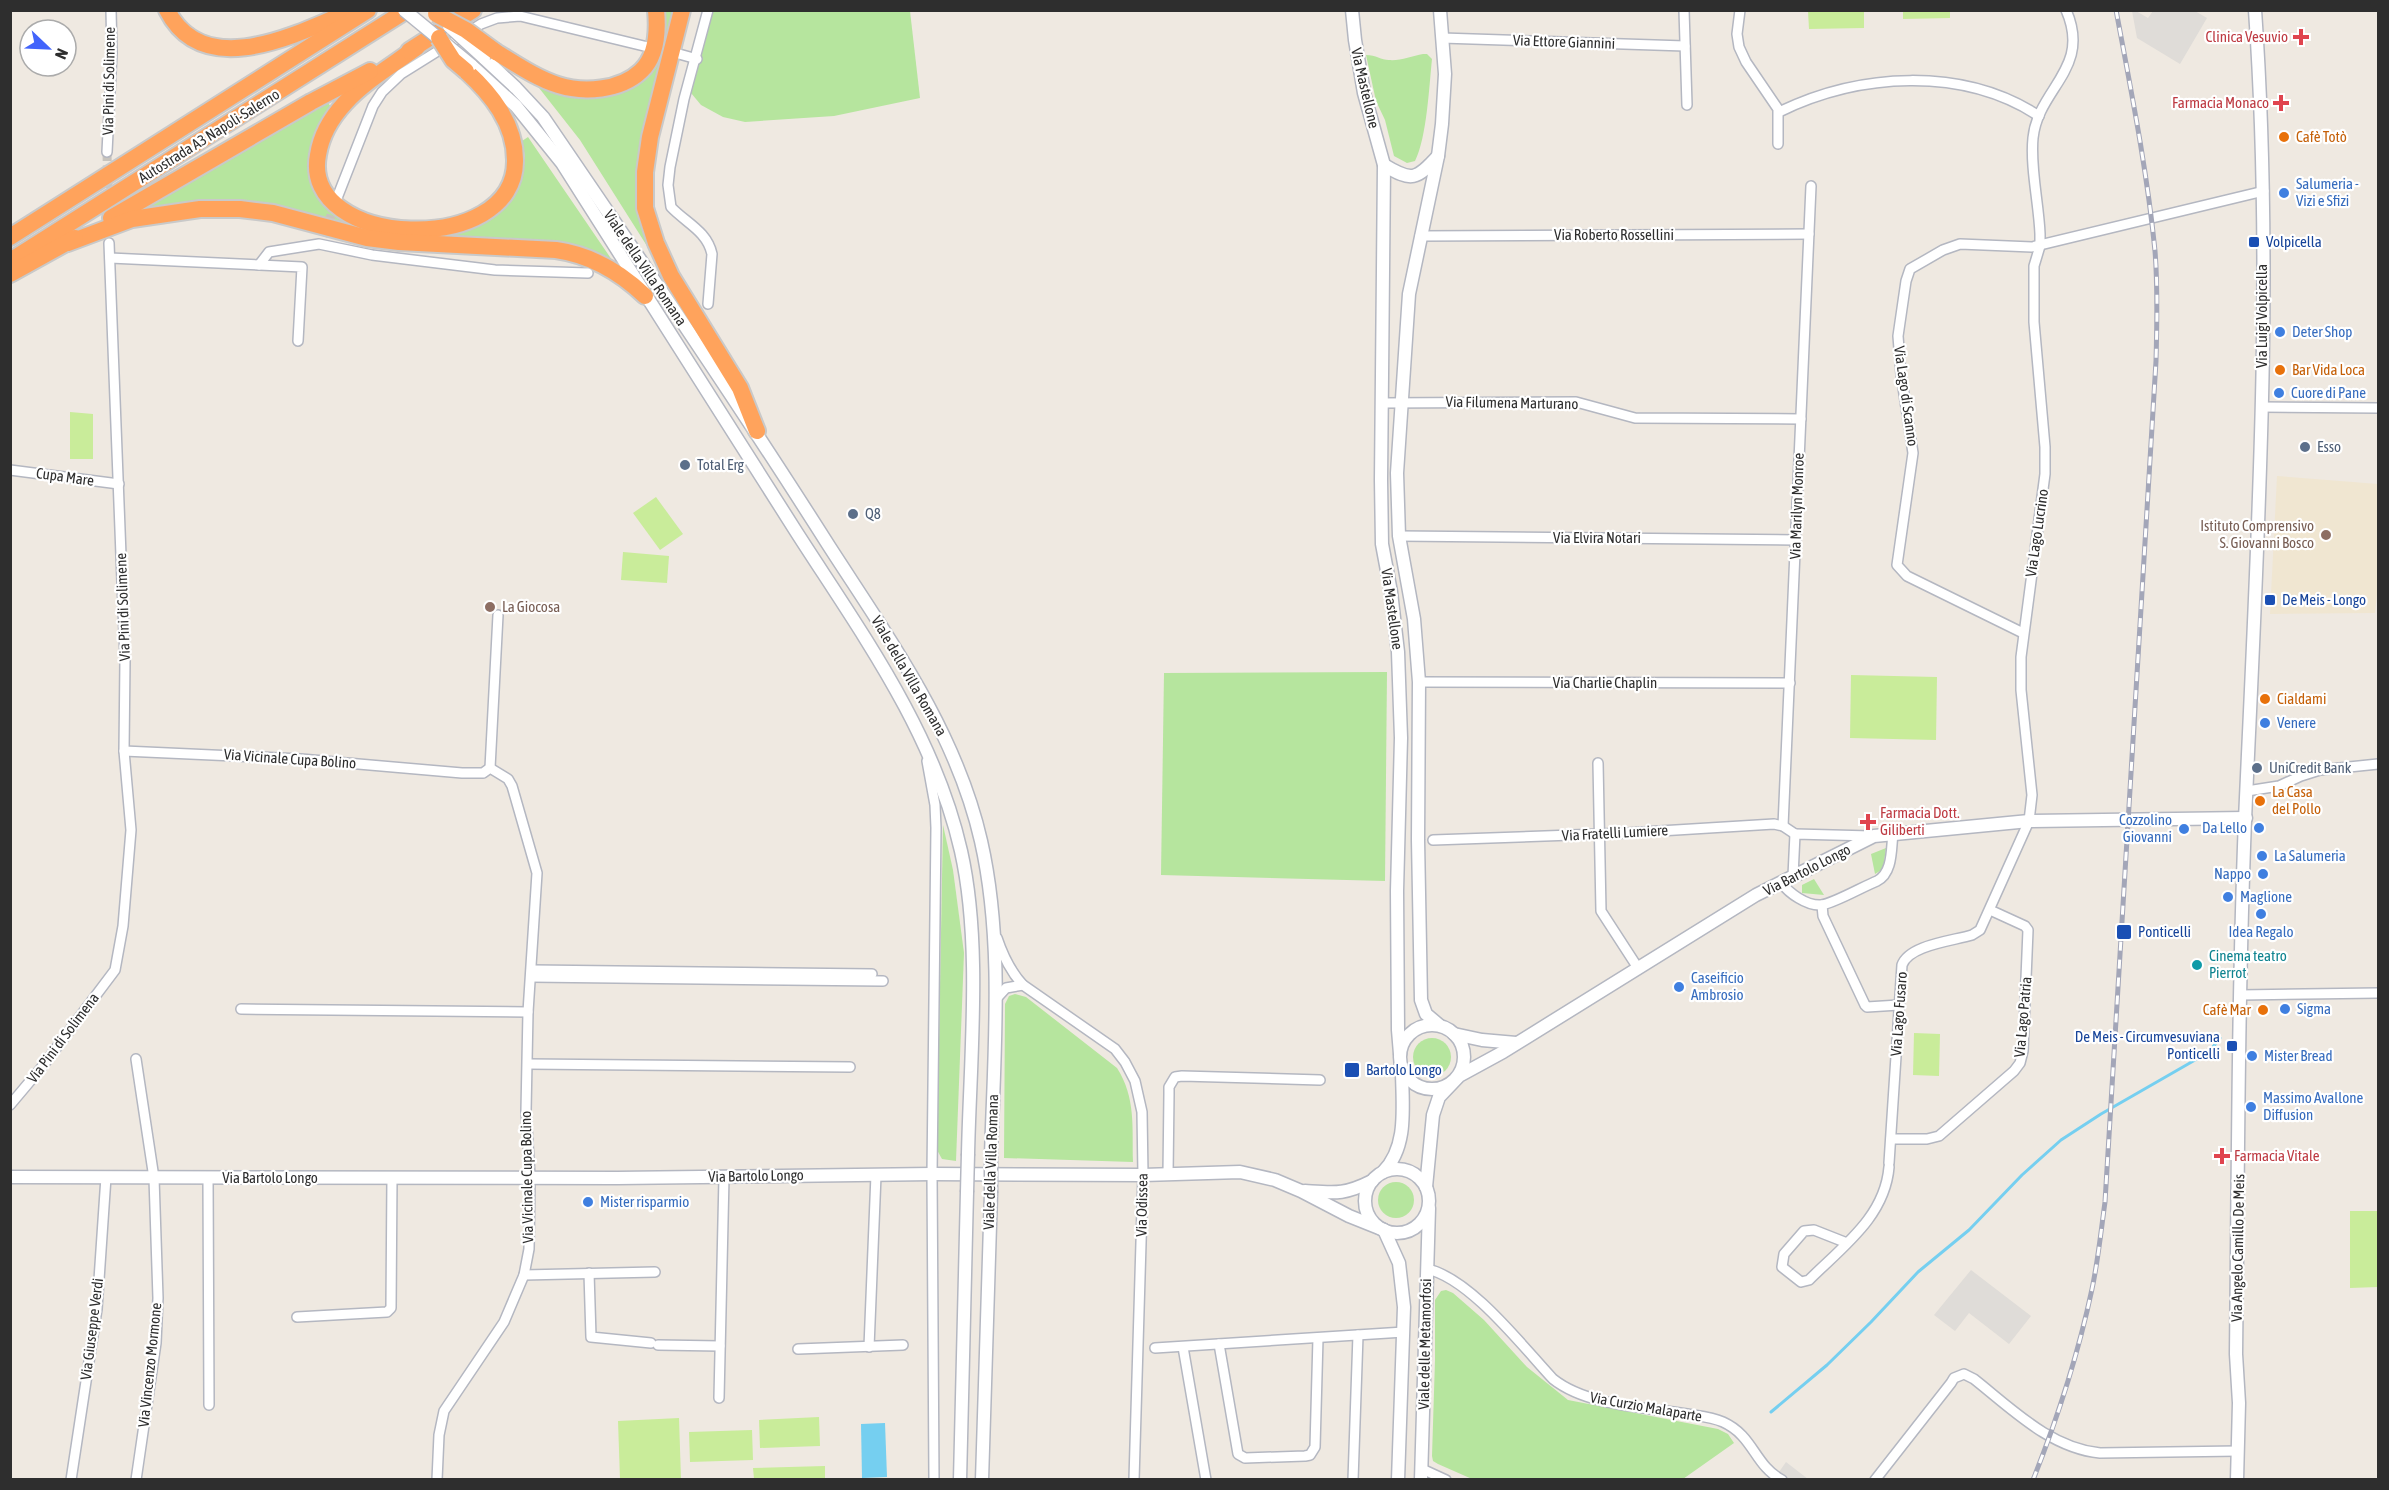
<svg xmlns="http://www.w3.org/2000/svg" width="2389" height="1490" font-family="'Asap Condensed',sans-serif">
	<rect width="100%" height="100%" fill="#efe9e1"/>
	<polygon fill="#f0e6d1" points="2277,476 2378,484 2378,585 2375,613 2270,614"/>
	<g fill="#b6e59e">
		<path d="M663,11H679L645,140L651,245L647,246L580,140L532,79L597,95C612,84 645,67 657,56C668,44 666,25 663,11Z"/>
		<polygon points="712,11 910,11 920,98 834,116 745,122 723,117 701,105 691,93"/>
		<path d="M1423,54H1427L1432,59C1429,87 1427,137 1415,161L1407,163L1394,156L1385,120L1376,101L1366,55C1376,55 1381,60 1389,60C1400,61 1412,56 1423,54Z"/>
		<polygon points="328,103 333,109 313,179 383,230 487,218 508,203 518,189 523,173 525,157 522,141 528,137 612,260 610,263 396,237 279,209 141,210 243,145"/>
		<polygon points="1387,672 1385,881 1161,875 1164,673"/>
		<polygon points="943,825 953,870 964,953 956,1161 942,1159 937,1150"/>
		<polygon points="1886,848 1883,869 1875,874 1871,854"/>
		<polygon points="1814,879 1824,895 1802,893 1802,885"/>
		<path d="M1015,994L1026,997L1117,1068C1136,1098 1132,1127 1133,1162L1004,1158L1005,1004L1009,996Z"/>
		<circle cx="1432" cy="1057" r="19"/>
		<circle cx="1396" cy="1200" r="18"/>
		<polygon points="1446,1290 1453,1293 1484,1320 1527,1367 1568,1400 1718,1429 1728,1434 1734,1443 1683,1479 1472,1479 1438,1464 1433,1461 1432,1456 1435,1360 1435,1300 1441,1291"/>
	</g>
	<g fill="#c9ec9a">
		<polygon points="1808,11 1864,11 1864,28 1809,29"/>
		<polygon points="1903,11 1950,11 1950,18 1903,19"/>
		<polygon points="70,412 93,414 93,459 70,459"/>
		<polygon points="656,497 683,534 660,550 633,513"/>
		<polygon points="623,552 669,556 667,583 621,580"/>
		<polygon points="1851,675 1937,677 1936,740 1850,738"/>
		<polygon points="1914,1033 1940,1034 1939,1076 1913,1075"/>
		<polygon points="2350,1211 2378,1211 2378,1287 2350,1288"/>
		<polygon points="819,1417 820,1446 760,1448 759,1420"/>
		<polygon points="679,1418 681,1479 620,1479 618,1421"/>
		<polygon points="752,1430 753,1460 690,1462 689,1432"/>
		<polygon points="825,1466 825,1479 754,1479 753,1468"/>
	</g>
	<g fill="#dfdcd8">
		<polygon points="2132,11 2136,11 2148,18 2153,11 2195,11 2207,18 2180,64 2137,38"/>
		<polygon points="1971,1270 2031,1316 2009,1344 1969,1313 1955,1331 1934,1315"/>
		<polygon points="1786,1462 1808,1479 1778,1480 1782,1474 1779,1472"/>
	</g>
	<polygon fill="#75cff0" points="885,1423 887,1477 862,1478 861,1424"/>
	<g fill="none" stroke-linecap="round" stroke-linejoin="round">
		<polyline stroke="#75cff0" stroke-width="3" points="1771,1412 1827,1365 1871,1322 1918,1272 1969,1230 2022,1175 2061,1140 2101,1114 2209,1052 2220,1038"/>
		<g stroke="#c8c4bd" stroke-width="9" stroke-dasharray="9 4.5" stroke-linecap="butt">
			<polyline points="107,152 108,202"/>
			<polyline points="323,236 337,200"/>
		</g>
		<g stroke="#b4b7c1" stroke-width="12">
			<g id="street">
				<polyline points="1684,10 1687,105"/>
				<polyline points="1740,10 1737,34 1739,47 1746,62 1778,109 1778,144"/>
				<polyline points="1442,38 1685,46"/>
				<polyline points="679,54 697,59"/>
				<path d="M1779,112C1859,73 1962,66 2039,116"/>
				<polyline points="107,152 112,53 111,10"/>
				<polyline points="337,198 373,106 382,92 401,74 481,24 497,18 520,16 648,47"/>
				<polyline points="1420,236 1809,234"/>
				<polyline points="110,258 302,267 298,341"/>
				<polyline points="259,265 269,252 319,244 372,255 495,270 588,273"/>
				<path d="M708,304L712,254C707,231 686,223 671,207L668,185L670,167L684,99L708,10"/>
				<polyline points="1382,403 1576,402 1635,418 1801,419"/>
				<polyline points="2262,407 2378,408"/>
				<polyline points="10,470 119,484"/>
				<polyline points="1399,536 1796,540"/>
				<polyline points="2023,633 1907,576 1897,565 1913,453 1901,374 1898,336 1906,281 1910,269 1943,250 1960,244 2032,247 2264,191"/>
				<polyline points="1419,682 1790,683"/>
				<polyline points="124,751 301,759 462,773 483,773 490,768 508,779 512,786 537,873 528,1012 526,1111 530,1176 529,1249 524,1275 504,1322 444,1411 439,1435 437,1480"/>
				<polyline points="927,761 935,805 936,828 932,1174 934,1480"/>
				<polyline points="1598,763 1601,911 1638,968"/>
				<polyline points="490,768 498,615"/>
				<polyline points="2247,791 2279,786 2301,776 2320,770 2378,764"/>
				<polyline points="1783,826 1811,186"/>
				<polyline points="1433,840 1627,833 1774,824 1783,826 1795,834"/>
				<polyline points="1793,876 1795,834 1871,836"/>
				<path d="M1781,882C1788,893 1807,906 1821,905C1833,904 1864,886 1877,881C1893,873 1891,849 1893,833"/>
				<polyline points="1822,905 1823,916 1865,1005 1867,1007 1899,1005"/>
				<path d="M997,938C1003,956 1010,971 1023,985L1115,1049L1125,1062L1135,1081L1142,1112L1143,1175L1134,1480"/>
				<polyline points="532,970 872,974"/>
				<polyline points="531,977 883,981"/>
				<polyline points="2241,995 2378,993"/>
				<polyline points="996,999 1006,988 1023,985"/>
				<polyline points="241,1009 528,1012"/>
				<polyline points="528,1064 850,1067"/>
				<polyline points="10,1105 42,1067 115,970 123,926 131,830 124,751 125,660 109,243"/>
				<polyline points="1891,1139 1927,1139 1939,1136 2014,1071 2020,1063 2023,1051 2028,930 2025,926 1990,910"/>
				<path d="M1889,1163L1902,965C1909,945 1952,941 1972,935L1980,930L2029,821L2032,795L2021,690V657L2045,474V447L2034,322V266L2040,246V234C2039,205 2030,167 2033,138C2038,88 2092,69 2066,10"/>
				<polyline points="1168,1174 1169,1094 1169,1087 1175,1077 1182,1076 1320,1080"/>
				<polyline points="208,1178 209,1405"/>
				<path d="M1847,1243L1814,1230L1804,1231L1784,1254L1782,1267L1801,1282L1809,1280C1842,1247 1885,1217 1889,1167"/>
				<path d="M1427,1269C1470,1278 1523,1347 1553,1379C1587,1406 1644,1407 1687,1414C1699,1416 1712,1417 1723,1422C1754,1436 1754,1465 1782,1480"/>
				<polyline points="589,1273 591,1337 651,1343"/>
				<polyline points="524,1275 655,1272"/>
				<polyline points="297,1317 387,1312 391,1308 392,1178"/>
				<polyline points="1219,1344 1238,1454 1245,1458 1305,1456 1310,1455 1315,1447 1318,1338"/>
				<polyline points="658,1345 720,1346"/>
				<polyline points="869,1347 876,1175"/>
				<polyline points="1183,1347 1206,1480"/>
				<polyline points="1155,1348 1404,1332"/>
				<polyline points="798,1349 903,1345"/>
				<polyline points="719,1398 724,1177"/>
				<polyline points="1422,1469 1446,1480"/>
				<polyline points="71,1480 97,1309 106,1177"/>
				<polyline points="136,1480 156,1343 158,1298 154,1178 136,1059"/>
				<polyline points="1353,1480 1358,1335"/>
				<path d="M1875,1480L1951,1383L1954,1378L1964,1374L1974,1379C2012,1409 2050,1448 2100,1453L2238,1451"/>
			</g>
		</g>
		<g stroke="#b4b7c1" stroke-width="15">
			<g id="secondary">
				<polyline points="1352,10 1355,40 1364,93 1384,165 1381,480 1382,544 1391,592 1398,652 1401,738 1397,891 1398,1030 1400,1054"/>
				<path d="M484,58L516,88L543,117C640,259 737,401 829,546C889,639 956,731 981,841C1004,942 994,1053 991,1156"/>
				<path d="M471,65L516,106L562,163C640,287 719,409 797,533C862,634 934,732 961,851C982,944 970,1059 968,1154"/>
				<path d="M1384,165C1412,182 1416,180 1438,156"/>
				<polyline points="1439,1025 1426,1014 1421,1000 1418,840 1419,682 1414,619 1399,536 1397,473 1409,294 1438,156 1442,124 1445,74 1440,10"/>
				<circle cx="1432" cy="1057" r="32"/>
				<polyline points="1454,1034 1482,1040 1516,1043"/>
				<circle cx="1397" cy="1201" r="32"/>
				<path d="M1383,1172C1409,1146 1402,1104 1402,1069"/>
				<polyline points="10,1177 617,1178 932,1174 1143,1175 1240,1172 1275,1180 1301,1191 1349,1216 1384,1230"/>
				<polyline points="1426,1187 1433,1115 1439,1097 1459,1076 1503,1052 1756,895 1874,836 2029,821 2246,818"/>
				<path d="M1305,1191C1335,1193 1344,1195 1372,1181"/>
				<polyline points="1384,1230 1399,1263 1404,1307 1398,1480"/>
				<polyline points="960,1480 967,1192"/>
				<polyline points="982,1480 991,1193"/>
				<polyline points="1421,1480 1429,1208"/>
				<path d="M2237,1480L2239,1403L2236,1354C2238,1176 2238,998 2245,820C2257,551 2274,280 2255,10"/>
			</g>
		</g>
		<g stroke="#c9c9c9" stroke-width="20">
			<g id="highway">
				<path d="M167,10C204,83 299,33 353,10"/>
				<polyline points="682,10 650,137 645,172 645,208 656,243 671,276 740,388 757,431"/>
				<path d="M417,47C393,65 365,81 345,103C332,117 321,136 318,155C300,249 517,258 515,160C515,123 491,94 466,71"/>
				<polyline points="409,51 473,10"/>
				<path d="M496,52C516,64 536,78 558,85C583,93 620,91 641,71C657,56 658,31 656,10"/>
				<polyline points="111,218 311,102 370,71"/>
				<polyline points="10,237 368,10"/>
				<path d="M68,243L132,219L200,209H240L273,213L367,238L399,242L556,250C591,255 620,272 645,296"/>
				<polyline points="10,261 407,10"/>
				<polyline points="10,274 75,238"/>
			</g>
		</g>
		<use href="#street" stroke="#fff" stroke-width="9"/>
		<use href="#secondary" stroke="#fff" stroke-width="12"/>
		<use href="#highway" stroke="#ffa35c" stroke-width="16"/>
		<g stroke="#a3a6b8" stroke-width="5">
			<path id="rail" d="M2033,1480C2058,1417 2078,1355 2092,1289C2098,1261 2101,1231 2105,1202L2156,361C2157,325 2158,288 2155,251C2147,170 2131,90 2116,10"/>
		</g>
		<use href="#rail" stroke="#fff" stroke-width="3" stroke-dasharray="9" stroke-linecap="butt"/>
		<g stroke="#b4b7c1" stroke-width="15" stroke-linecap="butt">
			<g id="secondary-bridge">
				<polyline points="404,10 471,65"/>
				<polyline points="449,26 484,58"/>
				<polyline points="967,1192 968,1154"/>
				<polyline points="991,1193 991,1156"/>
			</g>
		</g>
		<g stroke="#c9c9c9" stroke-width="20" stroke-linecap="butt">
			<g id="highway-bridge">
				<polyline points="436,14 466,30 496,52"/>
				<polyline points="439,38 453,60 466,71"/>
			</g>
		</g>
		<use href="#secondary-bridge" stroke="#fff" stroke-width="12"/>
		<use href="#highway-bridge" stroke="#ffa35c" stroke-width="16"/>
	</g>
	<g fill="#e0444e" stroke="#fff" stroke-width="2">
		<path d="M2298 28h6v6h6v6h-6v6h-6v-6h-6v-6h6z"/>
		<path d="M2278 94h6v6h6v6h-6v6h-6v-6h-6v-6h6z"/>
		<path d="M1865 813h6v6h6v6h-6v6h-6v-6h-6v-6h6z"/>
		<path d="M2219 1147h6v6h6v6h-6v6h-6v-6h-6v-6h6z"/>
	</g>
	<g fill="#e8710a" stroke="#fff" stroke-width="2">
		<circle cx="2284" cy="137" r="6"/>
		<circle cx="2280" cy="370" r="6"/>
		<circle cx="2265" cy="699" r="6"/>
		<circle cx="2260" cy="801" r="6"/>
		<circle cx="2263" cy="1010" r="6"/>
	</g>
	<g fill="#3f7fe0" stroke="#fff" stroke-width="2">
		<circle cx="2284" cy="193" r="6"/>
		<circle cx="2280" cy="332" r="6"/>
		<circle cx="2279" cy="393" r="6"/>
		<circle cx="2265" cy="723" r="6"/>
		<circle cx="2259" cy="828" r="6"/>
		<circle cx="2184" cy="829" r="6"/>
		<circle cx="2262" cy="856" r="6"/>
		<circle cx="2263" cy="874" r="6"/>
		<circle cx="2228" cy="897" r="6"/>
		<circle cx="2261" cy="914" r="6"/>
		<circle cx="1679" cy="987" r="6"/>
		<circle cx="2285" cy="1009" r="6"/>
		<circle cx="2252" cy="1056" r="6"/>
		<circle cx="2251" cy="1107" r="6"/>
		<circle cx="588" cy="1202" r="6"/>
	</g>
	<g fill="#1a4fb4" stroke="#fff" stroke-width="2">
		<rect x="2248" y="236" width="12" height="12" rx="3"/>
		<rect x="2264" y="594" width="12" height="12" rx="3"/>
		<rect x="2116" y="924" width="16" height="16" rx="3"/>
		<rect x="2226" y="1040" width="12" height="12" rx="3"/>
		<rect x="1344" y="1062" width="16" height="16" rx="3"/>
	</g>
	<g fill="#5c6f8a" stroke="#fff" stroke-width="2">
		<circle cx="2305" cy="447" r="6"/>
		<circle cx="685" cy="465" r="6"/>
		<circle cx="853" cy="514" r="6"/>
		<circle cx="2257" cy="768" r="6"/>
	</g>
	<g fill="#8d6e63" stroke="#fff" stroke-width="2">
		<circle cx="2326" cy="535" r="6"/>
		<circle cx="490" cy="607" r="6"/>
	</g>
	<circle fill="#0f9aa8" stroke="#fff" stroke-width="2" cx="2197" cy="965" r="6"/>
	<g text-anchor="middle" stroke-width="4.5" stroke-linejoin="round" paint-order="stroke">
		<g font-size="15" fill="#be3a42" stroke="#fff" text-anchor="end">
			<text x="2288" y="42">Clinica Vesuvio</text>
			<text x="2269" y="108">Farmacia Monaco</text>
			<text x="1880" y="818" text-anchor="start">Farmacia Dott.<tspan x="1880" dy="17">Giliberti</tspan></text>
			<text x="2234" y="1161" text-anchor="start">Farmacia Vitale</text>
		</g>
		<g font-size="15" fill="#2e2e2e" stroke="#fff">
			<text transform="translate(1564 42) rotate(2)" y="5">Via Ettore Giannini</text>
			<text transform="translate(109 81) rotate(-89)" y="5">Via Pini di Solimene</text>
			<text transform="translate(1365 88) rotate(77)" y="5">Via Mastellone</text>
			<text transform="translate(209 136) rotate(-32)" y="5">Autostrada A3 Napoli-Salerno</text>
			<text x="1614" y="240">Via Roberto Rossellini</text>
			<text transform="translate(645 268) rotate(56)" y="5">Viale della Villa Romana</text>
			<text transform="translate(2262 316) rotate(-90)" y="5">Via Luigi Volpicella</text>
			<text transform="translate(1906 396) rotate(82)" y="5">Via Lago di Scanno</text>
			<text transform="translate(1512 403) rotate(1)" y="5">Via Filumena Marturano</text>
			<text transform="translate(65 477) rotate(8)" y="5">Cupa Mare</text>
			<text transform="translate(1797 506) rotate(-88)" y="5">Via Marilyn Monroe</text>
			<text transform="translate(2037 533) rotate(-82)" y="5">Via Lago Lucrino</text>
			<text x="1597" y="543">Via Elvira Notari</text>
			<text transform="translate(123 607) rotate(-92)" y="5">Via Pini di Solimene</text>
			<text transform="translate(1392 609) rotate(82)" y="5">Via Mastellone</text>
			<text transform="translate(909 676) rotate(60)" y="5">Viale della Villa Romana</text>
			<text x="1605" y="688">Via Charlie Chaplin</text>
			<text transform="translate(290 759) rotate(4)" y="5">Via Vicinale Cupa Bolino</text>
			<text transform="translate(1615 833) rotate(-3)" y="5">Via Fratelli Lumiere</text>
			<text transform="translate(1807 870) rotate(-27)" y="5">Via Bartolo Longo</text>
			<text transform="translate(1899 1014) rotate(-86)" y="5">Via Lago Fusaro</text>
			<text transform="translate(2023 1017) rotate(-85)" y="5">Via Lago Patria</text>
			<text transform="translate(63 1038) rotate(-53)" y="5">Via Pini di Solimena</text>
			<text transform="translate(991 1162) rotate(-88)" y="5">Viale della Villa Romana</text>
			<text transform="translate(756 1176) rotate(-1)" y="5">Via Bartolo Longo</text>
			<text transform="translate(527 1177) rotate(-91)" y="5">Via Vicinale Cupa Bolino</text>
			<text x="270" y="1183">Via Bartolo Longo</text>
			<text transform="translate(1142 1205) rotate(-89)" y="5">Via Odissea</text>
			<text transform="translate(2238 1248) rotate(-89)" y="5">Via Angelo Camillo De Meis</text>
			<text transform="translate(92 1329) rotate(-83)" y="5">Via Giuseppe Verdi</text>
			<text transform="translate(1425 1344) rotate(-89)" y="5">Viale delle Metamorfosi</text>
			<text transform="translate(150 1365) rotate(-84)" y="5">Via Vincenzo Mormone</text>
			<text transform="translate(1646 1407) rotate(10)" y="5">Via Curzio Malaparte</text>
		</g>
		<g font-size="15" fill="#c56008" stroke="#fff" text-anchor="start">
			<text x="2296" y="142">Cafè Totò</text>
			<text x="2292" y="375">Bar Vida Loca</text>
			<text x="2277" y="704">Cialdami</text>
			<text x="2272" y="797">La Casa<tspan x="2272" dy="17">del Pollo</tspan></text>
			<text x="2251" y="1015" text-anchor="end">Cafè Mar</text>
		</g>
		<g font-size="15" fill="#366cbe" stroke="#fff" text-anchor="start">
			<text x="2296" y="189">Salumeria -<tspan x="2296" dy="17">Vizi e Sfizi</tspan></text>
			<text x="2292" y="337">Deter Shop</text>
			<text x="2291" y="398">Cuore di Pane</text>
			<text x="2277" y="728">Venere</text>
			<text x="2172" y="825" text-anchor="end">Cozzolino<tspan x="2172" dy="17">Giovanni</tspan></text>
			<text x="2247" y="833" text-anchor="end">Da Lello</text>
			<text x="2274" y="861">La Salumeria</text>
			<text x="2251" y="879" text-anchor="end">Nappo</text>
			<text x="2240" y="902">Maglione</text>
			<text x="2261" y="937" text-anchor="middle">Idea Regalo</text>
			<text x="1691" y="983">Caseificio<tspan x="1691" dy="17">Ambrosio</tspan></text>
			<text x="2297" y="1014">Sigma</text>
			<text x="2264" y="1061">Mister Bread</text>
			<text x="2263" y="1103">Massimo Avallone<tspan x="2263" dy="17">Diffusion</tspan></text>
			<text x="600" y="1207">Mister risparmio</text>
		</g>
		<g font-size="15" fill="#164399" stroke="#fff" text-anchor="start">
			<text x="2266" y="247">Volpicella</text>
			<text x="2282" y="605">De Meis - Longo</text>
			<text x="2138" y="937">Ponticelli</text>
			<text x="2220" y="1042" text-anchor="end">De Meis - Circumvesuviana<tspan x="2220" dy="17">Ponticelli</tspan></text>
			<text x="1366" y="1075">Bartolo Longo</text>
		</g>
		<g font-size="15" fill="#4e5e75" stroke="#fff" text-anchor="start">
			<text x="2317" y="452">Esso</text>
			<text x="697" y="470">Total Erg</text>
			<text x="865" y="519">Q8</text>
			<text x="2269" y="773">UniCredit Bank</text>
		</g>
		<g font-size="15" fill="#785e54" stroke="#fff" text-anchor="end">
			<text x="2314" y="531">Istituto Comprensivo<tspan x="2314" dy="17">S. Giovanni Bosco</tspan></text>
			<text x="502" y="612" text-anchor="start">La Giocosa</text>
		</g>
		<g font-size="15" fill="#0d838f" stroke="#fff" text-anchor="start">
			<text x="2209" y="961">Cinema teatro<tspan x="2209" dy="17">Pierrot</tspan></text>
		</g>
	</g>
	<rect width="2389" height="1490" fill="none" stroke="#2e2e2e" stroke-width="24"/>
	<g transform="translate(48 48) rotate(113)"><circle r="28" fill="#ffffff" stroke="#ababab" stroke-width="1.5"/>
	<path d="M0-4.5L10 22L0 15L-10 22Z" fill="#4264fb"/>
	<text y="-9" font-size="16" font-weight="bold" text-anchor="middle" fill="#2e2e2e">N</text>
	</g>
</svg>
